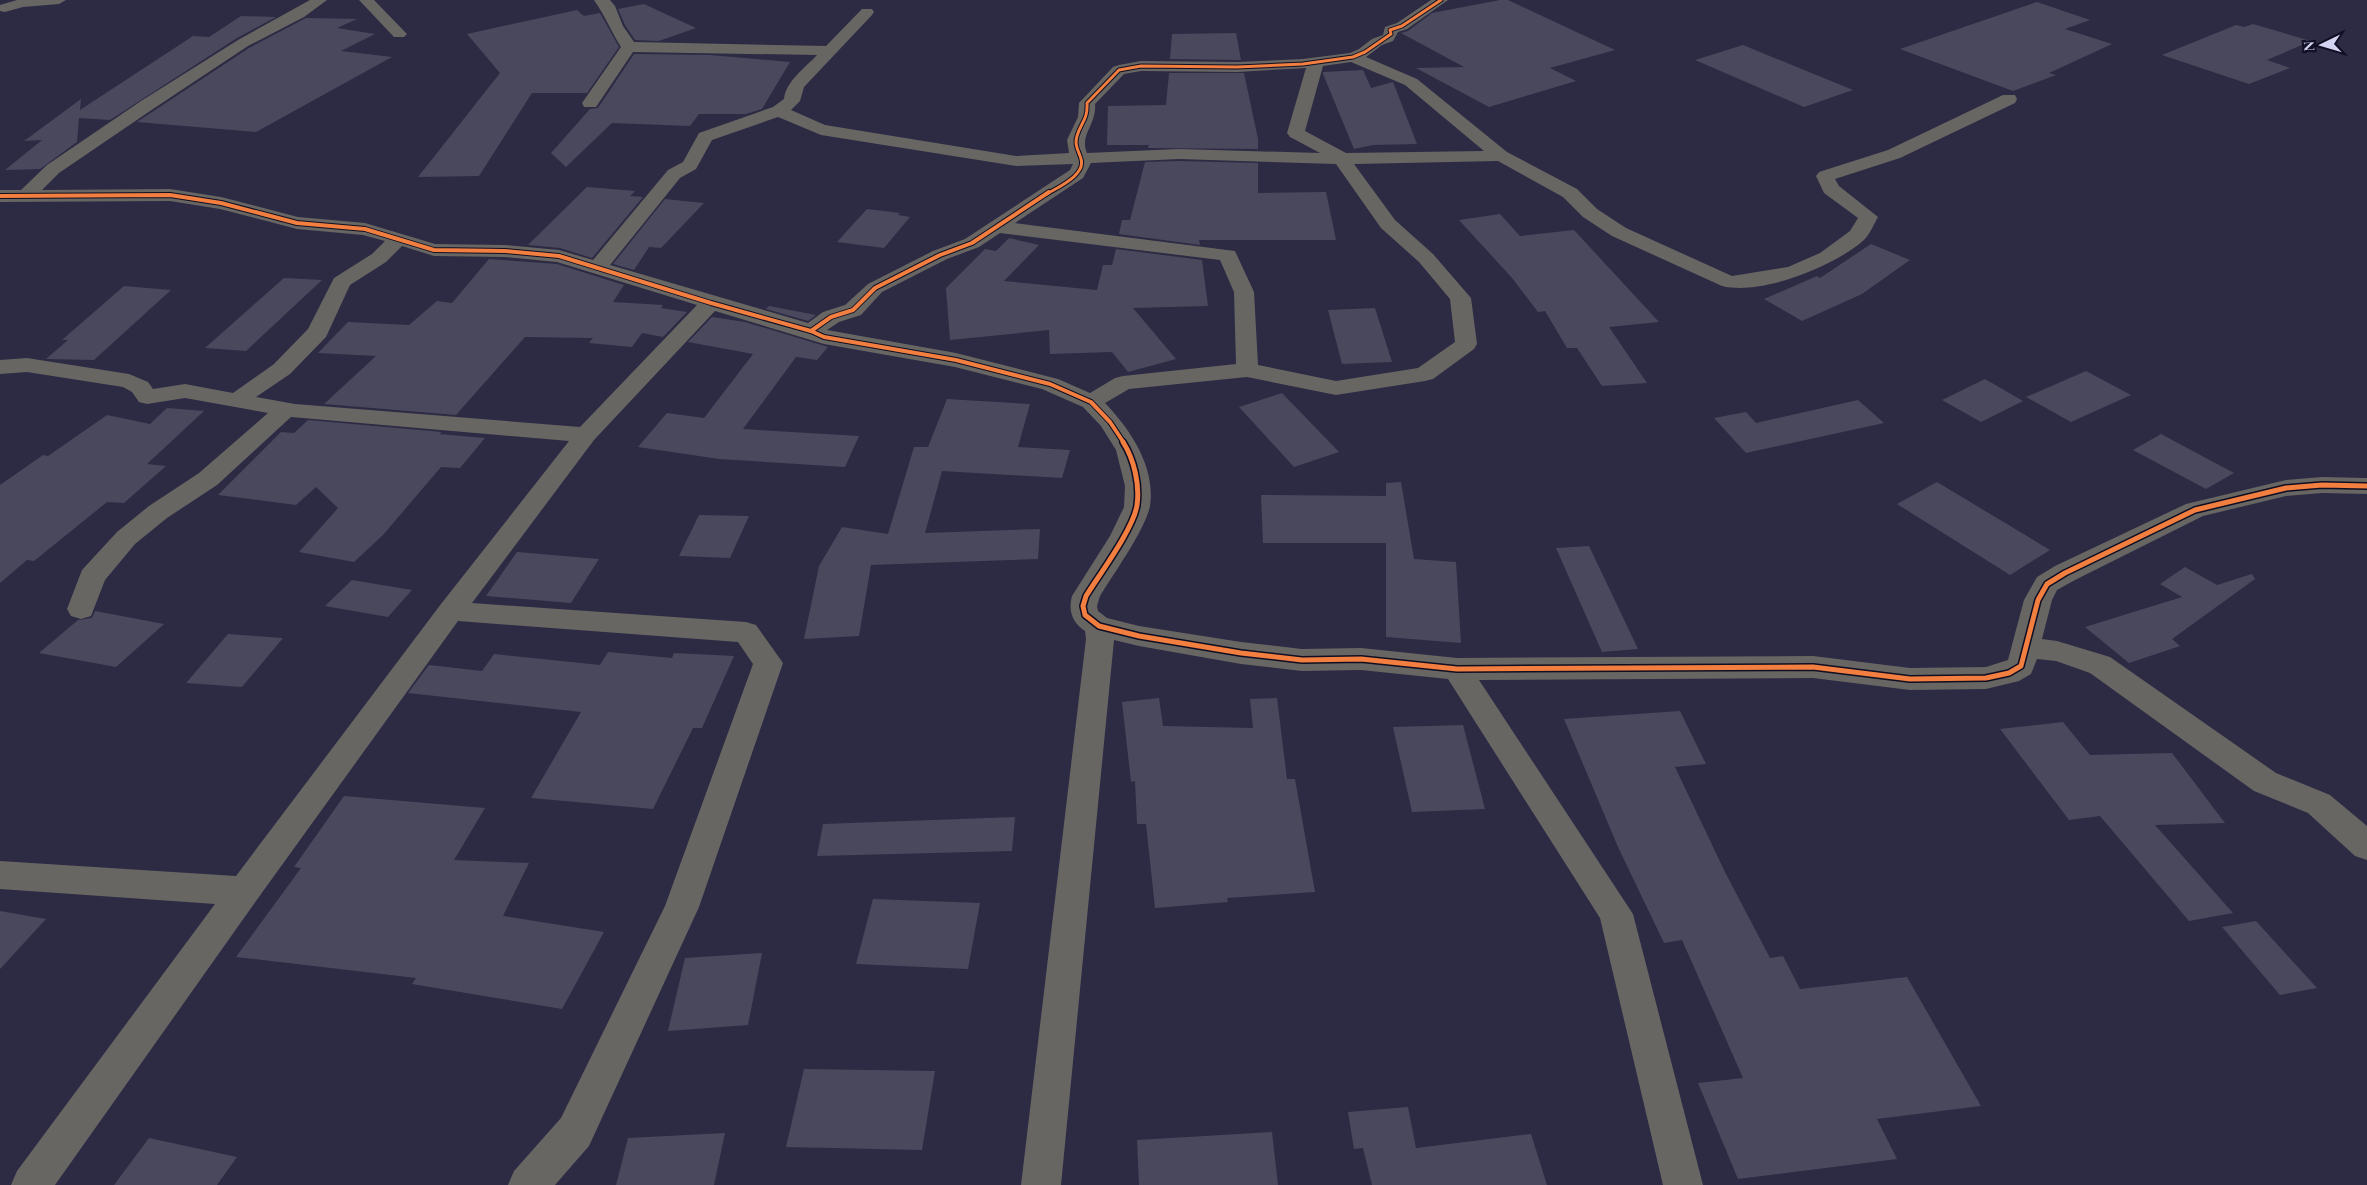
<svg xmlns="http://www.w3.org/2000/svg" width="2367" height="1185" font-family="'Playfair Display',serif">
	<rect width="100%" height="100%" fill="#2d2a44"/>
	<g fill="#4a485d">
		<polygon points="1500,0 1508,0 1615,50 1550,68 1576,81 1489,107 1416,68 1464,67 1401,33 1408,31 1432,13"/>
		<polygon points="2037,2 2090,20 2065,29 2112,44 2049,73 2056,75 2013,91 1900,49"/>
		<polygon points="644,4 659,11 696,28 659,41 635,40 625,25 618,9"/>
		<polygon points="577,10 584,16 600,13 619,47 587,93 532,93 479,176 418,177 500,73 467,34"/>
		<polygon points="241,16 276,17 237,38 110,120 79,118 77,142 40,169 5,170 42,140 24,141 81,99 80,110 193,36 209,37"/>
		<polygon points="306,18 357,19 337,28 375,34 341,51 392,57 256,132 137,122 249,48"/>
		<polygon points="2253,24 2311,41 2267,60 2290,68 2249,84 2162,55 2236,25 2244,27"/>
		<polygon points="1236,33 1241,60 1170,59 1172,34"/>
		<polygon points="1743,45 1853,90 1804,107 1695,60"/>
		<polygon points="634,54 710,55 790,62 762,109 746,114 699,114 690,126 612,123 566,167 551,153 590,109 598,108"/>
		<polygon points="1363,70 1371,88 1393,82 1417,144 1373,145 1354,149 1323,74 1323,72"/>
		<polygon points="1169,73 1244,73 1258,139 1258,149 1148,148 1149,145 1107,145 1108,106 1166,105"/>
		<polygon points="1179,161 1258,163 1258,193 1326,192 1336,240 1199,240 1200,245 1119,234 1122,220 1130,220 1145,162"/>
		<polygon points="587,187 635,191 630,196 643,197 592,258 560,248 528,245"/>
		<polygon points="665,199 704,203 661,248 649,247 634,270 613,264"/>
		<polygon points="867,209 900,213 898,215 910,217 884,248 837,242"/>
		<polygon points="1500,214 1520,236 1574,230 1659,322 1609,327 1647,383 1602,386 1577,348 1567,348 1545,311 1538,312 1512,278 1459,220"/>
		<polygon points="1009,238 1039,245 1004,281 1097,290 1103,265 1112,265 1116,249 1202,260 1208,306 1133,308 1176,359 1128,372 1112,352 1050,354 1049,330 950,340 946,288 985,249 996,251"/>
		<polygon points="1871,244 1910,260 1862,294 1802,321 1764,299 1817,276 1820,278"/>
		<polygon points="489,259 557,264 624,285 613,302 663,305 661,308 687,312 663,337 642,333 632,347 589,343 593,338 525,337 456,415 324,404 376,356 318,353 348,322 409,325 437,301 452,303"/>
		<polygon points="284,278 322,280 246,351 205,348"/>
		<polygon points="124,286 171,290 94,360 46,359 68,340 62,340"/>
		<polygon points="769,306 816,315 808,321 766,309"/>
		<polygon points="1375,308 1392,362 1342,364 1328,310"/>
		<polygon points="712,317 745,322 828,347 817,360 796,357 743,429 859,436 845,467 719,459 638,447 667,413 704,418 753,354 688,342"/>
		<polygon points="2086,371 2131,395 2071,422 2026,397"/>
		<polygon points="1985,379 2023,401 1981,422 1942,400"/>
		<polygon points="1282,393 1339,452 1294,467 1239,407"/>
		<polygon points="947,399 1030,404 1018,447 1070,450 1062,478 942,471 925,533 1040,529 1038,559 871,565 859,636 804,639 819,566 842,527 888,534 914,447 928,447"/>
		<polygon points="1858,400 1884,423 1746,453 1714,418 1746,412 1756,423"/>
		<polygon points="167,408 204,411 147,464 166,466 124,503 107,502 34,561 27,560 0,583 0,485 43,455 48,456 107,415 150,424"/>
		<polygon points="308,420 442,432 439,434 485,438 460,468 441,467 383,535 354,562 299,552 338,508 316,487 296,505 218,495 281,432 294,433"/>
		<polygon points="2161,434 2234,473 2206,489 2133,450"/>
		<polygon points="1401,482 1414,559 1456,562 1461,643 1386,637 1386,543 1263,543 1261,495 1386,496 1386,483"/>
		<polygon points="1937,482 2050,550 2010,575 1897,504"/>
		<polygon points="699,515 749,516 730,558 679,556"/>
		<polygon points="1589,546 1638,649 1602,652 1556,548"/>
		<polygon points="517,552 599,559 571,603 486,596"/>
		<polygon points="2185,567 2217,585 2252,574 2255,579 2172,639 2180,646 2129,663 2085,627 2182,597 2160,584"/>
		<polygon points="352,580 412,590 388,617 325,606"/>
		<polygon points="95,611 164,624 116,667 39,653 78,620 92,618"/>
		<polygon points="228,634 283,638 242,687 186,683"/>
		<polygon points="608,652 672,658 674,653 734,656 702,728 693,728 653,809 531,798 581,712 408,693 429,665 482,671 494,654 600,665"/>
		<polygon points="1159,698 1163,726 1253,728 1250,699 1277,698 1287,779 1295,779 1315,892 1227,898 1228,902 1155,908 1146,824 1137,824 1135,781 1131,782 1122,702"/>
		<polygon points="1680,711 1706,764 1675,767 1725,872 1770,958 1783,956 1800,989 1907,977 1981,1106 1877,1119 1897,1159 1738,1179 1698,1083 1743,1078 1682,940 1664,943 1618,847 1564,719"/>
		<polygon points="2063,722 2090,755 2172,753 2225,823 2155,825 2233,913 2189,921 2100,816 2069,820 2000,729"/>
		<polygon points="1463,725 1485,809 1412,812 1393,727"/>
		<polygon points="344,796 485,808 454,860 529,863 503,916 604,932 562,1009 412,984 416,978 236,957 301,868 294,867"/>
		<polygon points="1015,817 1012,851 817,856 823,824"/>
		<polygon points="873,899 980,903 968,969 856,964"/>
		<polygon points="0,911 46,919 0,969"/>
		<polygon points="2256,921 2317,988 2280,995 2222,927"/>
		<polygon points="762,953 748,1025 668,1031 685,958"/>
		<polygon points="804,1069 935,1071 922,1150 786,1147"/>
		<polygon points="1408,1107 1416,1148 1531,1134 1547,1185 1372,1185 1363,1148 1354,1149 1348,1112"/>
		<polygon points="1272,1132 1278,1185 1139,1185 1137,1140"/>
		<polygon points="725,1133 714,1185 616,1185 628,1138"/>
		<polygon points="149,1138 237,1157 217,1185 114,1185"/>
	</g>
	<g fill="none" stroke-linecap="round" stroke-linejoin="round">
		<g fill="#676663" fill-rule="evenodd">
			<polygon points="17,0 66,0 59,4 23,7 5,12 0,11 0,5"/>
			<path d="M310,0H327L304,17L248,46L153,109L59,173L42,190L170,189L221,197L298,217L365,223L435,244L505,245L559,250L593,260L668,170L683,162L699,133L773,107L784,99C786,81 805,68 817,55L633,52L596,107H584L582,103L621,47C611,31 604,14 594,0H610L615,6L623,26L634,42L826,46L862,9H872L874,12L872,15L804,87L800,101L791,110L825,125L1016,156L1069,153L1067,140L1078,117L1079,103L1113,67L1119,65L1141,61L1237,62L1303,59L1350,53L1359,49L1372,39L1383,35L1385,27L1397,23L1431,0H1448L1407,29L1398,32L1393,41L1382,45L1366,57L1417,79L1507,152L1577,189L1597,209L1626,228L1732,276L1788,267L1820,253L1850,231L1858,218L1824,193L1816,176L1819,172L1888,150L2003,95H2015L2017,99L2015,103L1900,158L1835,179L1839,186L1878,217C1874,224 1870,234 1864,240C1835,266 1761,296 1722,286L1612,236L1583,217L1563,197L1498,161L1354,164L1395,220L1433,254L1471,298L1477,344L1474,349L1433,379L1425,381L1336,395L1247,377L1129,389L1105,403C1130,429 1156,467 1150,506C1146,528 1113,575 1100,596L1097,606L1098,611L1107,618L1139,626L1241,642L1302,649L1361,648L1457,658L1813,656L1910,668L1986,667L2008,660L2024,600L2037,577L2055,566L2186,504L2286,480L2322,477L2367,478V494L2322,493L2286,496L2203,516L2075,580L2057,590L2052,600L2042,639L2057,641L2110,657L2276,773L2330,795L2367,826V860L2355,856L2308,813L2254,791L2090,673L2056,661L2037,659L2031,674L2019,681L1986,689L1910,690L1813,678L1479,680L1633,914L1703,1185H1663L1600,918L1448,679L1361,670L1302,671L1241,664L1139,646L1114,640L1061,1185H1021L1086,639L1085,631C1072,623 1068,610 1072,596L1110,536L1124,507L1125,486L1116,450L1101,426L1083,407L1042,389L955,367L824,344L715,311L594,440L472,603L746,622L756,625L783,663L699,907L589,1146L555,1185H508L514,1171L561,1118L665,906L753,664L738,642L458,621L256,901L55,1185H11L17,1171L215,904L0,889V861L236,876L441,604L569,441L291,417L217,485L167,518L135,544L105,580L91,616L81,619L71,616L67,609L82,570L117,532L149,506L199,473L268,413L185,398L147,404L139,402L132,392L123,387L27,372L0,374V360L27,358L129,374L148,382L153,389L185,384L233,393L274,364L308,329L334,278L372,254L385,241L363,235L297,229L220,209L170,201L0,202V190H21L47,165L141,101L238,40ZM1351,62L1405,85L1484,151L1346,153L1305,131L1323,66ZM1306,68L1287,133L1290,137L1320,153L1179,149L1087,153C1079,134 1097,125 1095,104L1124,74L1141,71L1237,72ZM778,117L821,135L1016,166L1073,164L1070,170L965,239L933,251L868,284L845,305L823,312L808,323L610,265L680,178L696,169L712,140ZM1179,159L1336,164L1381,228L1419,262L1450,299L1455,342L1418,368L1336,381L1258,365L1254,292L1235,251L1015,223L1083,178L1091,163ZM1000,233L1220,260L1234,292L1236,364L1123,376L1115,378L1090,393L1058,379L956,353L827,330L839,322L861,315L882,292L947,259L979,247ZM402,246L434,256L505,257L557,262L697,305L580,427L295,404L256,397L290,374L326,337L350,285L386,262Z"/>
			<polygon points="359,0 374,0 404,31 407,34 404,37 394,37"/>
		</g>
		<g stroke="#0f0e22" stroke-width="5">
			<path id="cycleway-far2" d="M1047,194C1058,187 1086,175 1081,159C1079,151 1074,146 1077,136C1081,122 1088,120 1087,103L1119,70L1141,66L1237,67L1303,64L1353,57L1365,52L1391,34L1390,30L1402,26L1441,0"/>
		</g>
		<g stroke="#0f0e22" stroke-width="6">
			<g id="cycleway-far1">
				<polyline points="0,196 170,195 221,203 297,223 365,229 434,250 505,251 559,256 711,303 811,331 831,317 853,310 875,288 940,255 972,243 1049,192"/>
				<polyline points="811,331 824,337 956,360 1050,384 1091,402 1110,422 1124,443"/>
			</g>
		</g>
		<g stroke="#0f0e22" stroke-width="8">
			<path id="cycleway" d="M1123,442C1134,459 1140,485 1137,505C1134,528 1099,575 1086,596L1083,606L1085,615L1099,626L1139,636L1241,653L1302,660L1361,659L1457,669L1813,667L1910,679L1986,678L2009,673L2021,666L2038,600L2047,584L2065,573L2195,510L2286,488L2322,485L2367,486"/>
		</g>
		<use href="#cycleway-far2" stroke="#f27e40" stroke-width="3"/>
		<use href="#cycleway-far1" stroke="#f27e40" stroke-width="4"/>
		<use href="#cycleway" stroke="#f27e40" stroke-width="5"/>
	</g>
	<g transform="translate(2322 45) rotate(265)" stroke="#0f0e22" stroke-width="4" paint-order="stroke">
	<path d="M0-4L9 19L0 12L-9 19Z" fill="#d2d2f1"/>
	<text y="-8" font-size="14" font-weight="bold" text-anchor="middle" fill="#d2d2f1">N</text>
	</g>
</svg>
